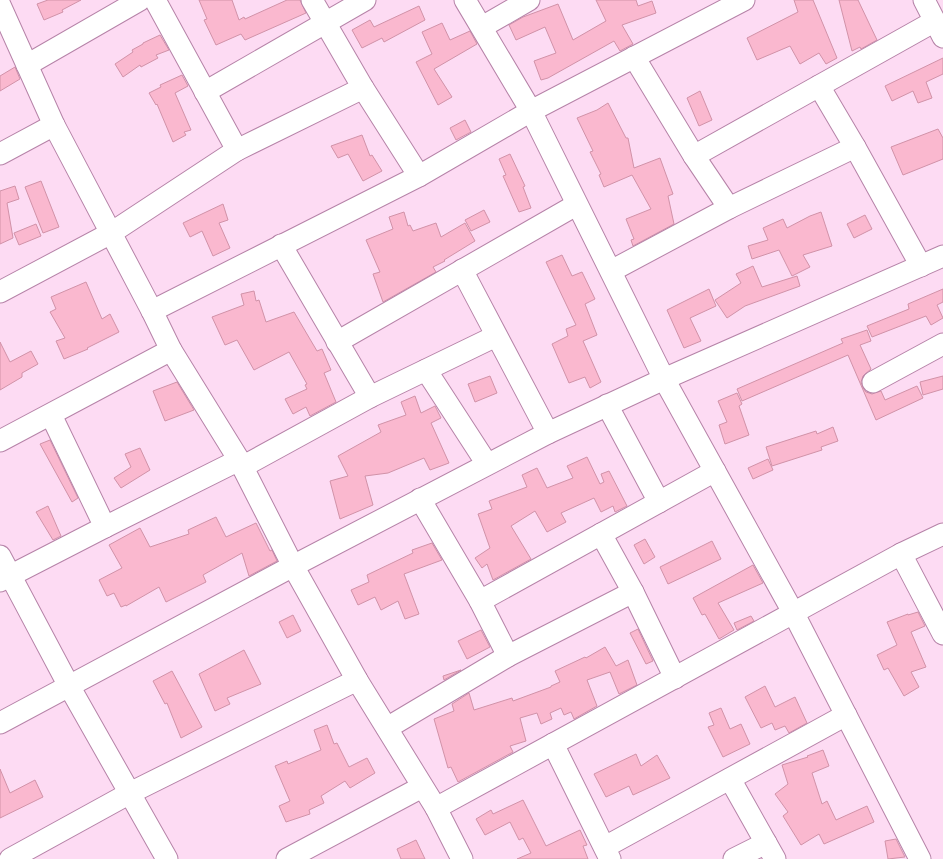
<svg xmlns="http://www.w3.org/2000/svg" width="943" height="859" font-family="'PT Sans Narrow',sans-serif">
	<rect width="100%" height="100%" fill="#fddbf3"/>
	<g fill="#fab8cf" stroke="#d192a8">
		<polygon points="48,0 81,0 62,10 63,12 44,20 37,4"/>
		<polygon points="199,0 232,0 239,20 244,17 245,19 287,0 300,0 306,13 245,40 241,34 216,45 204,20 207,19"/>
		<polygon points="596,0 636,0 638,6 652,1 656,13 622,25 633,44 620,51 614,41 548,78 541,80 534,61 556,53 545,27 516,40 509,25 523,17 558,4 573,40 606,21"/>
		<polygon points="794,0 813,0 837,58 826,64 819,53 800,64 790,46 757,60 747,38 798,12"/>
		<polygon points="839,0 858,0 877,40 861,49 860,47 852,51"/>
		<polygon points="419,6 425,20 384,42 382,38 362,48 352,30 370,20 374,27"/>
		<polygon points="442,23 450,40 470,31 477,44 434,69 452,97 438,105 416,62 432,54 422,32"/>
		<polygon points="160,35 169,50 156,55 158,58 141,67 140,65 123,77 115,64 133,52 132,50 143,44 143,43"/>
		<polygon points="943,58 943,74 926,82 932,98 918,103 913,91 892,101 885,86"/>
		<polygon points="15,67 20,79 0,91 0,76"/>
		<polygon points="182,75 188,86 175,93 191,130 184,132 186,135 173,142 157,104 156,105 149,93 161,87 160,85"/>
		<polygon points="700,91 712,120 699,126 687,98"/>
		<polygon points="608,103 626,138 628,138 634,168 660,158 673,194 668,196 674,224 633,246 631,240 634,239 626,219 651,209 632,175 604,187 599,175 601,174 590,152 593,151 577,118 597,110"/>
		<polygon points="465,120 471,132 456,140 450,128"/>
		<polygon points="938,129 943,138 943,159 903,175 891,147"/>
		<polygon points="362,135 370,156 372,155 382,171 363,181 348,154 338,158 331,146"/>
		<polygon points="510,154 525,186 523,187 531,208 519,212 503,176 506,175 499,159"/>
		<polygon points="41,181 59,227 43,233 25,187"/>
		<polygon points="15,186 19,199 7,203 13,238 0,244 0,191"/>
		<polygon points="223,204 228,220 219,223 230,248 213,256 202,231 190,237 183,223"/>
		<polygon points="484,210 490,222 471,231 465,220"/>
		<polygon points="404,212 408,226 410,225 413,231 436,223 441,237 465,223 475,241 444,260 445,261 433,267 436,272 383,302 373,274 380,272 366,240 393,229 389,217"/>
		<polygon points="821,212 832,246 803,255 810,267 792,276 779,250 752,259 748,246 768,240 763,228 783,219 787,228 810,216"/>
		<polygon points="865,215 872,229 854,238 847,224"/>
		<polygon points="36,224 41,236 19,245 14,233"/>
		<polygon points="562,255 572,276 582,272 595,299 585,304 597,335 583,341 601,382 590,388 585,377 569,383 552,344 568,336 566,329 576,325 546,262"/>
		<polygon points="753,266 762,287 797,276 800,286 745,306 727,318 715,300 741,283 736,274"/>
		<polygon points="86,282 102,319 110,314 119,332 87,348 88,349 64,359 56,341 65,338 50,312 56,309 51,297"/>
		<polygon points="709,289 716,306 690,318 701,341 684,348 667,310"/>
		<polygon points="943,289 943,302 937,305 943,318 931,325 926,316 872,337 867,326 909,309 908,304"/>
		<polygon points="254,291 256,301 259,300 266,322 294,312 317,351 322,349 331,370 324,373 336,402 310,416 306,407 293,414 285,399 307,389 305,385 307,384 289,352 254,370 237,340 225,345 212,317 244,305 241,294"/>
		<polygon points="867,330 871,341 860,345 871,369 863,376 861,382 863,388 866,392 872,394 881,391 885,400 917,386 923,398 876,420 848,355 742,401 737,389 843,343 841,339"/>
		<polygon points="0,342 10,362 31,351 38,364 22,373 22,377 0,390"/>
		<polygon points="490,376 497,393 475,402 468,384"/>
		<polygon points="943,376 943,389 923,395 920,382"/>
		<polygon points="177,382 194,410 165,421 153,391"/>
		<polygon points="737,393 742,404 739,406 749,435 725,444 719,425 727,422 718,401"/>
		<polygon points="415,396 421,413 435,406 441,418 431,423 449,463 430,470 424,458 388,473 365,476 373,505 340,519 330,481 348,476 338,456 381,432 378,425 406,415 401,402"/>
		<polygon points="833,427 838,441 821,447 822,450 772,466 766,447 816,431 817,434"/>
		<polygon points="50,440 78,498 72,502 40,444"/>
		<polygon points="140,448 150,470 121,488 114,478 131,467 125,454"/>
		<polygon points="587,457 600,484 604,482 601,474 609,471 627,506 615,512 613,506 601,512 594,498 561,513 566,522 547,532 535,511 511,526 531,559 493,580 487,564 482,568 475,558 490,548 478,514 492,509 489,501 527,487 522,475 537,468 547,488 573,478 567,466"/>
		<polygon points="768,459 773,470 753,479 748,468"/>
		<polygon points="48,506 61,536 53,540 36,512"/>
		<polygon points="216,517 226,537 256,523 270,551 272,550 277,561 249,576 242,553 203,575 206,582 166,602 159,587 126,606 126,605 121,607 114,593 107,596 99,580 122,568 109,545 140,528 150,547 189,534 188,530"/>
		<polygon points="645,539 655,557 644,564 634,545"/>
		<polygon points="712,541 721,559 668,584 660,567"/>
		<polygon points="432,543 442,560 404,574 419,614 405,619 398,601 381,610 375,597 358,605 351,590 369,582 367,575 413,553 412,550"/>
		<polygon points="753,565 763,583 718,603 734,630 719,639 705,614 702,615 693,598"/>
		<polygon points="918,612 925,626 911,632 926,667 911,672 919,687 904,696 888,668 884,670 877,655 897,645 887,622 908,614 908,615"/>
		<polygon points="293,615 301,631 287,638 279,622"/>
		<polygon points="751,616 754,621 737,630 734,623"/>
		<polygon points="638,629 653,661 646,664 630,633"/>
		<polygon points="481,630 490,647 467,659 458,641"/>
		<polygon points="605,647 616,666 628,660 637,685 619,694 610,672 587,680 597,706 574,719 571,712 564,715 561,708 550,713 552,719 541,724 537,713 520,718 526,741 510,746 513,752 458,782 451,767 448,768 434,719 454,711 452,704 469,693 474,710 512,698 513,701 551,687 551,686 560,682 555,671 585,657 586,658"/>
		<polygon points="244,650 261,684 227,698 230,704 215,711 199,674"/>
		<polygon points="461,670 444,680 443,676"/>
		<polygon points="172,671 202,727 181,738 167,703 165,704 153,681"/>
		<polygon points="765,686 775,707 795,697 807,723 789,733 785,726 775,730 772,723 761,728 745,697"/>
		<polygon points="721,708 730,729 741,724 750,744 723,757 708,727 714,725 709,713"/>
		<polygon points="327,725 334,744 337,743 349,767 367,758 375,773 350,788 345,781 321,796 324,803 309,810 310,814 286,822 279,806 290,801 275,766 287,761 288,764 321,750 314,730"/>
		<polygon points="823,750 829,766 812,773 822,804 827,801 836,820 867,806 874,822 824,844 819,834 801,845 783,816 788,812 775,794 788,784 782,765 808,757 807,756"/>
		<polygon points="636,754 641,766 657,755 670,778 633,795 629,786 606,797 594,774"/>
		<polygon points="0,769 10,793 35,780 43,797 0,818"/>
		<polygon points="523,800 546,846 580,830 587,845 583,846 588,859 517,859 531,853 523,838 519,840 510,822 485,835 476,819 491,810 493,814"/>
		<polygon points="896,839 905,857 888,859 885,841"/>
		<polygon points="416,840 425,859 401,859 397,849"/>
	</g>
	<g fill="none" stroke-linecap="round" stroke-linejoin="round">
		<g stroke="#b683a8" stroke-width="23">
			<g id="minor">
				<polyline points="155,0 237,150"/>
				<polyline points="312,0 363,88 419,176"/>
				<polyline points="465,0 531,111 664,379 794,614 920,859"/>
				<polyline points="924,0 943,37"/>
				<polyline points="0,5 54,125 152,311 171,350 239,460 293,566 357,680 436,808 462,859"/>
				<polyline points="482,27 529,0"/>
				<polyline points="634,57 694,156 729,208"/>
				<polyline points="27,65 140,0"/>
				<polyline points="819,86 855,147 921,266"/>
				<polyline points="205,92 365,0"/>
				<polyline points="0,154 54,125"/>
				<polyline points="694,156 935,21"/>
				<polyline points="281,245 370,397"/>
				<polyline points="462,270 548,433"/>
				<polyline points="611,271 729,208 855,147"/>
				<polyline points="0,292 111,233 237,150 363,88"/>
				<polyline points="152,311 419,176 531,111 744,0"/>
				<polyline points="337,342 576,205"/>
				<polyline points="426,370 487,464"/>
				<polyline points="873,382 943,344"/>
				<polyline points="607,405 659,502"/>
				<polyline points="51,415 105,527"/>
				<polyline points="0,441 171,350"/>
				<polyline points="242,467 370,397 496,336"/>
				<polyline points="420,499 480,601 508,656"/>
				<polyline points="601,534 633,592 675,678"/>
				<polyline points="901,554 943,634"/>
				<polyline points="0,556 69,686 167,859"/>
				<polyline points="0,581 105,527 239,460"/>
				<polyline points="480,601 715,471"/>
				<polyline points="0,723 293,566 548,433 664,379 943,256"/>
				<polyline points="387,728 508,656 633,592"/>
				<polyline points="553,744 610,859"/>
				<polyline points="730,779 775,859"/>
				<polyline points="436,808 901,554 943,534"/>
				<polyline points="605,847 846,715"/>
				<polyline points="10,859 130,793 357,680"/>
				<polyline points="287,859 422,787"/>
				<polyline points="734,859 766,843"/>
			</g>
		</g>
		<use href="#minor" stroke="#fff" stroke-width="21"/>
	</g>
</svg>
